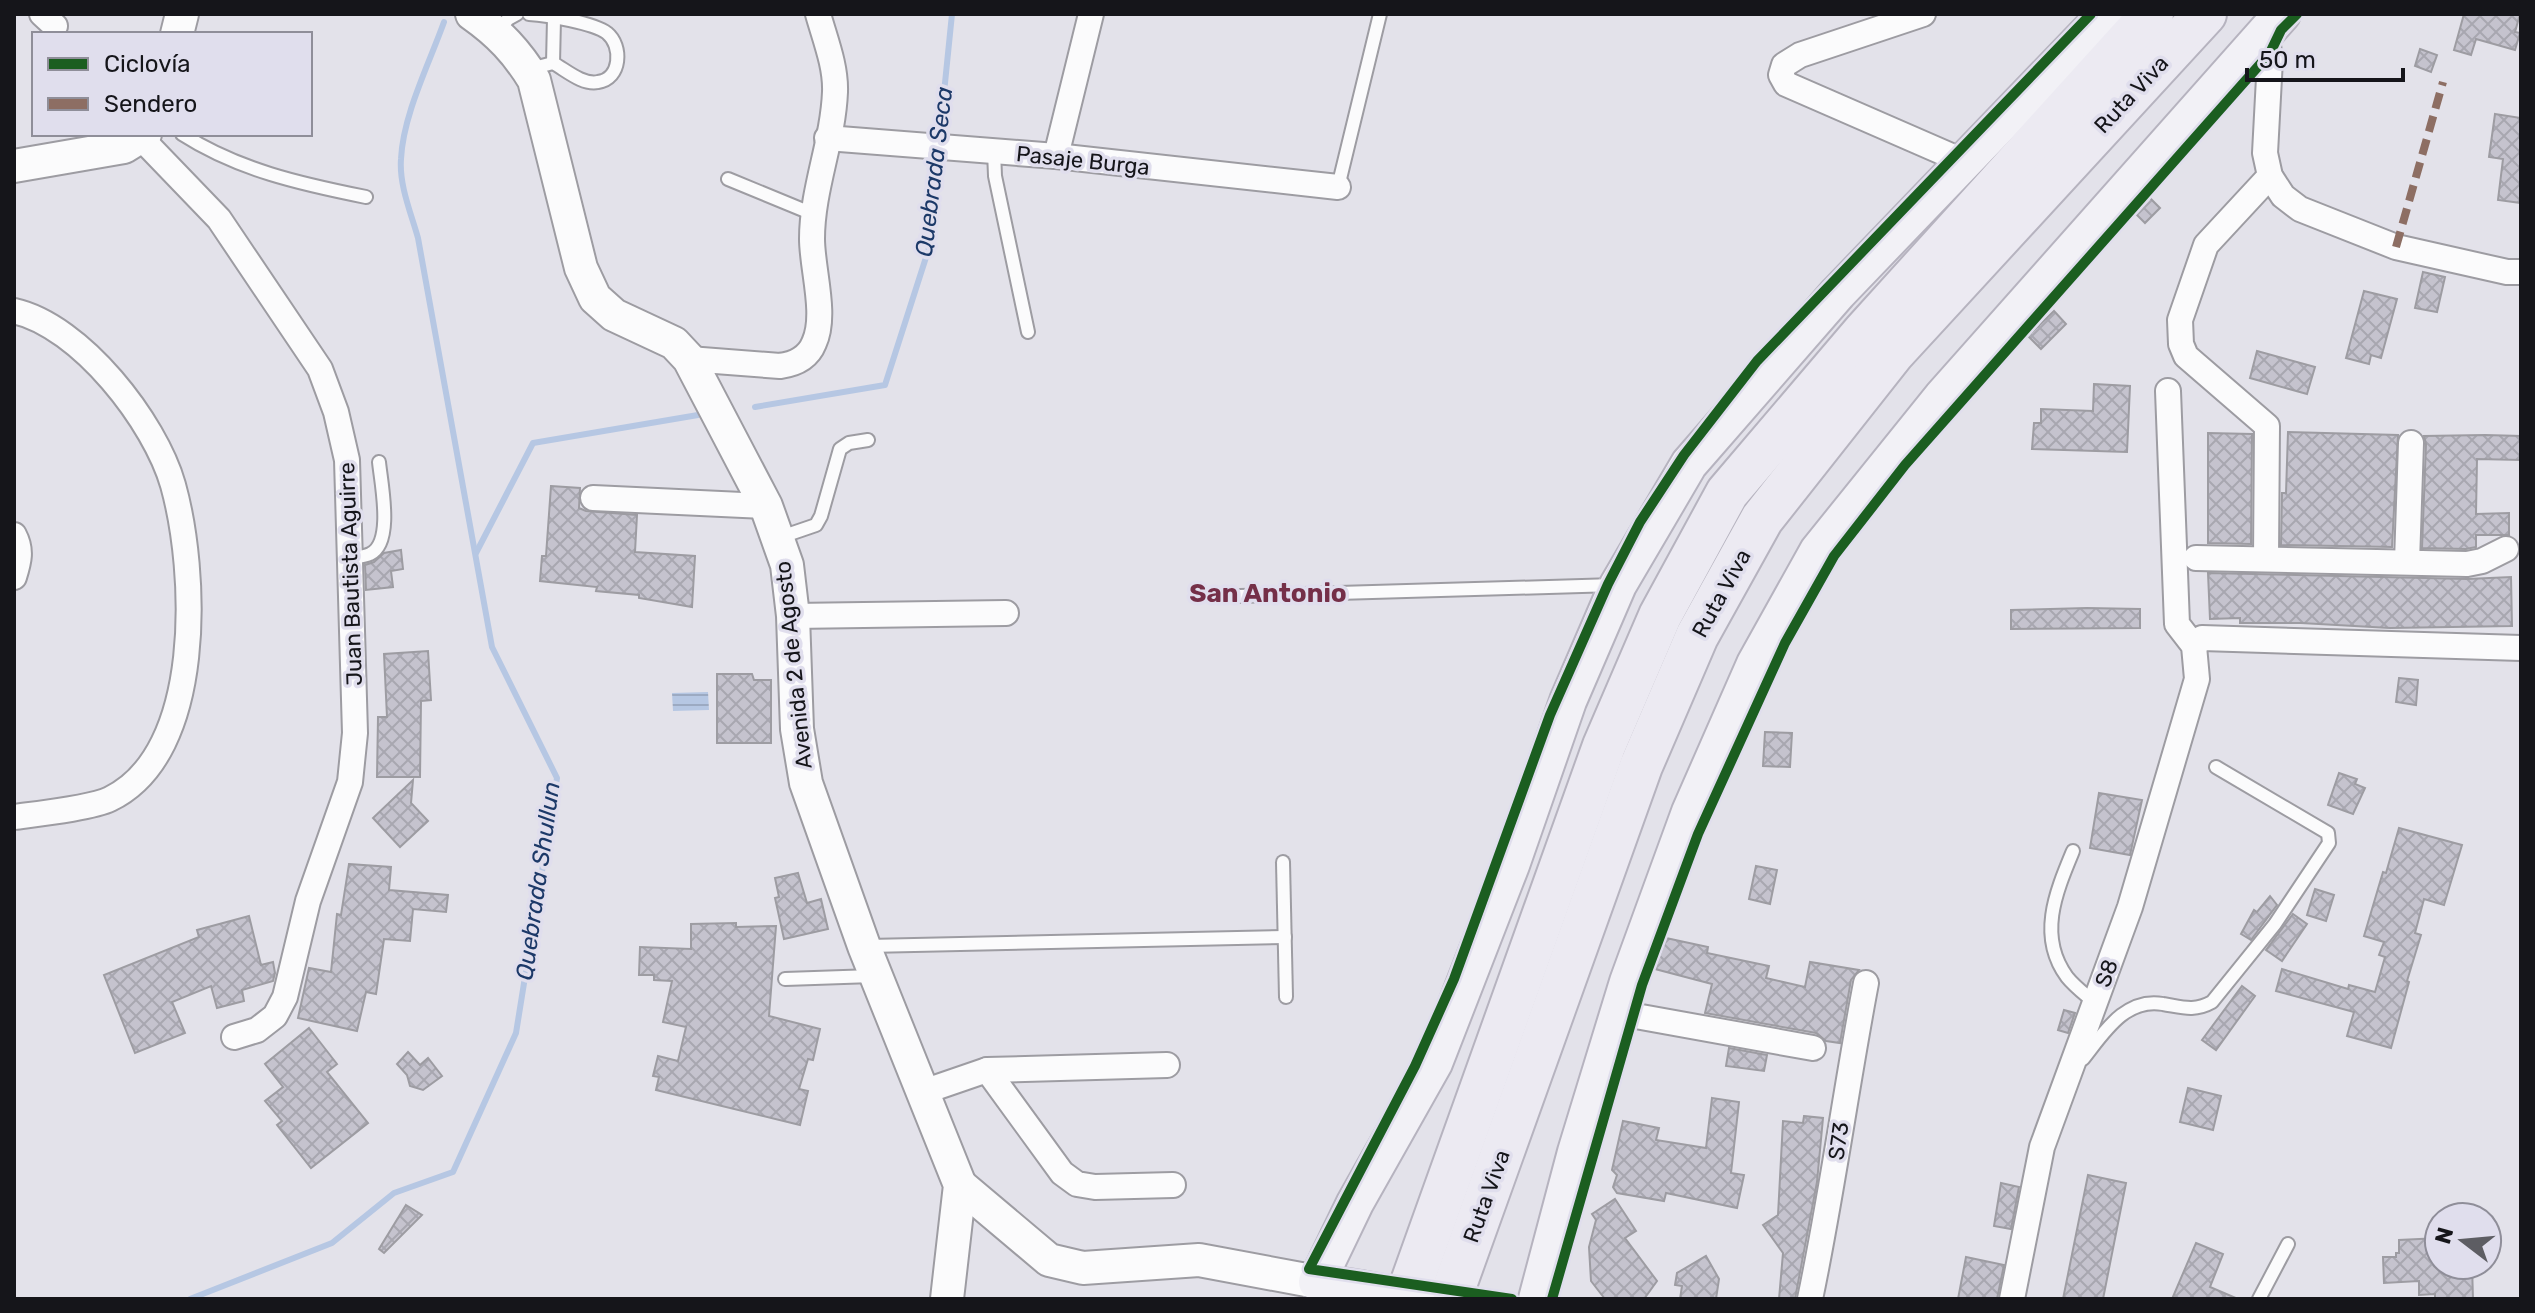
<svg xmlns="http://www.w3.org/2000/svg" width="2535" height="1313" font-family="Rubik,sans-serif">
	<defs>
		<pattern id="water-rules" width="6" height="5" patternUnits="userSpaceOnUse" patternTransform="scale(2)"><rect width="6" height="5" fill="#b6c7e3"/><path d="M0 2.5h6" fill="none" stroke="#9caac2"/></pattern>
		<pattern id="building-cross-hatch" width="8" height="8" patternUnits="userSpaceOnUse" patternTransform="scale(2)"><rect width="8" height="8" fill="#c5c3ce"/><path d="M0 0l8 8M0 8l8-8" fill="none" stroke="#a8a7b0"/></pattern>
	</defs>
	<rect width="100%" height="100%" fill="#e3e2ea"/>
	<polygon fill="url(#water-rules)" points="708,692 709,710 673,711 672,693"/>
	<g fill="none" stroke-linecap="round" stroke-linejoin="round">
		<g stroke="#b6c7e3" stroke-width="6">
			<polyline points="939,142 952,14"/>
			<polyline points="755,407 885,385 929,248 938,153"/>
			<polyline points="476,553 533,443 698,415"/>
			<path d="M190,1299L332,1243L394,1193L453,1172L516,1033L557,778L492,647L418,238C411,213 399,185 401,159C403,115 429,64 444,22"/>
		</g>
	</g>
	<g fill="url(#building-cross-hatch)" stroke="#9d9ca2" stroke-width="2">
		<polygon points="2464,14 2520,14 2515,32 2520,33 2515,50 2476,39 2471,55 2454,50"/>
		<polygon points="2420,49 2437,55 2431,72 2415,66"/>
		<polygon points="2495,114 2521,118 2521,203 2498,200 2503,159 2489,157"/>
		<polygon points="2149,197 2160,208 2145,223 2134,212"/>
		<polygon points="2423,272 2445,277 2437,312 2415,308"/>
		<polygon points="2364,291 2397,299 2381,358 2371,355 2369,364 2346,358"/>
		<polygon points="2054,311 2066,324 2041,349 2028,336"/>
		<polygon points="2257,351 2315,367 2307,394 2250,378"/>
		<polygon points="2094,384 2130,386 2127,452 2032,449 2034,423 2041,423 2041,409 2093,411"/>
		<polygon points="2288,432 2398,435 2392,547 2281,545 2282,493 2286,493"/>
		<polygon points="2208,433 2252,434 2251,544 2208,543"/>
		<polygon points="2485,435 2521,436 2521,460 2477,459 2476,514 2509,513 2509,535 2476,535 2476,547 2466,549 2422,548 2426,444 2424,436"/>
		<polygon points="551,486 580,488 579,508 586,511 637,515 635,552 695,556 692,607 639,598 639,595 596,591 597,587 540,581 542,556 546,556"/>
		<polygon points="401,550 403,569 391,571 393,587 366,590 365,565 374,562 384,553"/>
		<polygon points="2208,573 2467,579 2511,577 2512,626 2390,628 2301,623 2240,623 2240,618 2210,619"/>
		<polygon points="2087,608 2140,609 2140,628 2011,629 2011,610"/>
		<polygon points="428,651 431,700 421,701 420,777 377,777 378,717 387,717 384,654"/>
		<polygon points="717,674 752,674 754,680 771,680 771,743 717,743"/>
		<polygon points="2399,678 2418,680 2416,705 2396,702"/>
		<polygon points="1765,732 1792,733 1790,767 1763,766"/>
		<polygon points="2339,773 2357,779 2355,784 2365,788 2353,814 2328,805"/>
		<polygon points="413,780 411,803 428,821 400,847 373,818"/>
		<polygon points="2099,793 2142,800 2130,855 2090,848"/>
		<polygon points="2399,828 2462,845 2444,905 2424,899 2415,933 2421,935 2407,981 2409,982 2391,1048 2347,1036 2354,1012 2276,991 2282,969 2348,989 2349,985 2375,992 2385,957 2379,955 2384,942 2364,936 2383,872 2386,873"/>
		<polygon points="349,864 391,867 389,890 448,895 446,912 413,909 410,941 384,939 376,994 366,992 357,1031 298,1018 309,968 331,972 337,914 341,915"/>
		<polygon points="1756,866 1777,870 1770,904 1749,899"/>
		<polygon points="798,873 807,903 821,899 828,929 784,939 775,898 779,897 775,878"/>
		<polygon points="2315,889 2334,895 2326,921 2307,915"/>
		<polygon points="2270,896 2277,905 2251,940 2241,934 2254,910 2257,912"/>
		<polygon points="2293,914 2307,924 2282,961 2266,950"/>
		<polygon points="249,916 261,965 273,962 275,973 273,981 242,990 244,1001 217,1008 211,986 172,1002 185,1033 135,1053 104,975 199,937 197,930"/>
		<polygon points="736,923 736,927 776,926 769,1016 820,1029 813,1060 808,1059 799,1089 808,1091 800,1125 656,1090 659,1077 653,1076 658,1056 678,1061 686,1027 663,1022 672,981 654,980 654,975 639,975 640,947 691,949 691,924"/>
		<polygon points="1666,938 1708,947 1707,953 1769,966 1766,978 1805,987 1810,962 1859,970 1851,980 1840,1043 1826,1041 1816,1033 1705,1013 1712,984 1655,969"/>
		<polygon points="2242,986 2255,996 2216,1050 2202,1040"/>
		<polygon points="2064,1010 2075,1013 2068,1033 2058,1030"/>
		<polygon points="309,1028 337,1064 327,1072 368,1123 311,1168 277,1125 282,1121 265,1101 283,1087 265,1064"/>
		<polygon points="1729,1048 1767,1055 1764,1071 1726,1066"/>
		<polygon points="408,1052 420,1065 428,1058 442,1076 423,1090 410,1086 407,1075 397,1064"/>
		<polygon points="2188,1088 2221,1096 2213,1130 2180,1122"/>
		<polygon points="1712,1098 1739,1102 1731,1173 1744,1175 1737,1208 1666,1193 1664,1201 1617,1193 1613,1187 1617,1175 1612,1170 1623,1121 1659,1128 1656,1140 1706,1148"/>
		<polygon points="1804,1116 1823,1118 1817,1182 1795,1299 1779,1299 1783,1253 1763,1225 1778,1215 1783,1121 1803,1123"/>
		<polygon points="2088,1175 2126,1183 2103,1299 2063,1299"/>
		<polygon points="2001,1183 2019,1187 2011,1229 1994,1226"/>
		<polygon points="1615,1199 1636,1231 1625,1238 1657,1281 1644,1299 1605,1299 1591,1281 1589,1247 1596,1220 1592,1214"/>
		<polygon points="406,1205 422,1215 384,1253 379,1249"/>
		<polygon points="2439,1238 2439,1265 2472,1265 2473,1299 2435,1299 2435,1294 2419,1295 2419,1281 2384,1283 2383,1257 2396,1257 2396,1253 2399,1253 2399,1240"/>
		<polygon points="2196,1243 2223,1254 2210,1287 2238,1299 2172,1299"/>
		<polygon points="1706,1256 1719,1279 1716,1299 1680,1299 1682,1286 1675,1285 1677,1273"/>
		<polygon points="1966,1257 2004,1265 1997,1299 1958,1299"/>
	</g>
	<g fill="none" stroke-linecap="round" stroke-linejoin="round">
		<g stroke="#9d9ca2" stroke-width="16">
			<g id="lane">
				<path d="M529,14C547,15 594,23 607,33C623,46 621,79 598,82C582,85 566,70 553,63L530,69"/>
				<polyline points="497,32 508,19 517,14"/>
				<polyline points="553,63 554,19"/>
				<path d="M182,134C238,170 301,184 366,197"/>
				<polyline points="994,151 995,176 1028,332"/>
				<polyline points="728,179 813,214"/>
				<polyline points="1338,187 1380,14"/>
				<polyline points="778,538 816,525 821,516 840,449 849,443 868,440"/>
				<path d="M350,558C356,557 364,557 370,554C394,543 381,483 379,462"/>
				<polyline points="1240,596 1615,585"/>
				<path d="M2073,851C2056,892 2037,936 2067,977C2075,987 2086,995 2095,1003"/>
				<polyline points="1283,862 1286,997"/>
				<polyline points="868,946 1285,937"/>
				<polyline points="785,979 873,976"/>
				<path d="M2083,1059C2103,1034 2125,997 2163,1004C2182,1007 2194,1012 2212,1002L2275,924L2329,843L2328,833L2216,767"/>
				<polyline points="2259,1299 2288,1244"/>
			</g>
		</g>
		<g stroke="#9d9ca2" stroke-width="28">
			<g id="street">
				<polyline points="42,14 55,26"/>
				<polyline points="1923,14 1800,55 1784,65 1781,75 1786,84 1965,162"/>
				<polyline points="2266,32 2270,59 2265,153 2270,176 2283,196 2300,209 2396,247 2507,272 2521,272"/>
				<polyline points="141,138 219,219 320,369 336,412 347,460 355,733 350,782 308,901 285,997 275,1016 257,1030 234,1037"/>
				<polyline points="827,138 1056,156 1338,187"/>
				<polyline points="1056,156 1091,14"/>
				<path d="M14,311C81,326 155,422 173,485C197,571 205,753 110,799C92,808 36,814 14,817"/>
				<path d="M689,359L780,366C795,364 808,358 814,343C827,315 812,269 812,239C812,189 833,142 835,92C836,66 825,39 818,14"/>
				<polyline points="593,498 766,506"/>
				<path d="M14,535C22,550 19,561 14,577"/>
				<polyline points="2196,558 2467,564 2482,561 2506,549"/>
				<polyline points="2266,558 2267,426 2186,356 2181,344 2180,320 2206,245 2270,176"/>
				<polyline points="2407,562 2411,443"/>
				<polyline points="793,616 1006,613"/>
				<polyline points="2194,646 2202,638 2521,648"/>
				<polyline points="1619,1013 1813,1048"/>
				<polyline points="987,1070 1062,1173 1077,1184 1095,1187 1173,1185"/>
				<polyline points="923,1092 987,1070 1167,1065"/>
				<path d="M1810,1299C1832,1194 1846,1088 1866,983"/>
				<polyline points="2012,1299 2042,1147 2130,907 2197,679 2194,646 2177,624 2168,391"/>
			</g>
		</g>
		<g stroke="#9d9ca2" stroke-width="36">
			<g id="secondary">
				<path d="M472,14C499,33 517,52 534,80L581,268L595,298L614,315L674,343L689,359L766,506L787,565L793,616L797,729L806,783L864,946L960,1185L947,1299"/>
				<polyline points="177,34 182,14"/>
				<polyline points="14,166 124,147 145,134"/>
				<polyline points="960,1185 1049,1260 1083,1268 1199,1260 1317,1282"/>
			</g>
		</g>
		<g stroke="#b6b3bf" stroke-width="40">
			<g id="primary">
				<polyline points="1360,1289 1317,1282 1355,1203 1434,1063 1511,865 1568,701 1618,585 1689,464 1838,293 2106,14"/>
				<polyline points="1537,1299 1576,1152 1628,982 1690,812 1755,664 1818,551 1942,397 2282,14"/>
			</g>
		</g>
		<g stroke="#b6b3bf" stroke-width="46">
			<g id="highway">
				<polyline points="1406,1299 1604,746 1660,616 1727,493 1864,332 2152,14"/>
				<polyline points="1450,1299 1641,766 1697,636 1762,519 1893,353 2205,14"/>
			</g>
		</g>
		<use href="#lane" stroke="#fbfbfc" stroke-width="12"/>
		<use href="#street" stroke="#fbfbfc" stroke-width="24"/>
		<use href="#secondary" stroke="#fbfbfc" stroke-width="32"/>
		<use href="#primary" stroke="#f2f1f6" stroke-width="36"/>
		<use href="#highway" stroke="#eceaf2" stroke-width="42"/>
		<g stroke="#b6b3bf" stroke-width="40" stroke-linecap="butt">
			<polyline id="primary-bridge" points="1360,1289 1416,1299"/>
		</g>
		<use href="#primary-bridge" stroke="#f2f1f6" stroke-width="36"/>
		<polyline stroke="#8d6e63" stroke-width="8" stroke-dasharray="16 8" stroke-linecap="butt" points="2396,247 2443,82"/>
		<g stroke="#e0deed" stroke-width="15">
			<g id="cycleway">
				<polyline points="1512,1299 1309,1269 1415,1066 1454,979 1550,715 1608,584 1640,522 1684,455 1757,361 2091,14"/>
				<polyline points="1552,1299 1642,985 1698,834 1785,643 1834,556 1905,465 2270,53 2281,30 2297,14"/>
			</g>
		</g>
		<use href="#cycleway" stroke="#1b5e20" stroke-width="10"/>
	</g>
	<g text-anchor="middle" stroke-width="7" stroke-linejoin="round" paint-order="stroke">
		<g font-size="22" fill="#15151a" stroke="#e0deed">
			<text transform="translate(2131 94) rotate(-47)" y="8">Ruta Viva</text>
			<text transform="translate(1083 160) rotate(6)" y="8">Pasaje Burga</text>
			<text transform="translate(350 574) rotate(-92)" y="8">Juan Bautista Aguirre</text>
			<text transform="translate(1721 593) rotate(-61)" y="8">Ruta Viva</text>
			<text transform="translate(793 665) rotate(-96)" y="8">Avenida 2 de Agosto</text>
			<text transform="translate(2106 973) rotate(-70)" y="8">S8</text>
			<text transform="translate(1838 1141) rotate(-82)" y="8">S73</text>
			<text transform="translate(1486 1196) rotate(-70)" y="8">Ruta Viva</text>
		</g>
		<g font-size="24" font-style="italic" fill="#1c3968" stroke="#e0deed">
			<text transform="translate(934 172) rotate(-83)" y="8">Quebrada Seca</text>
			<text transform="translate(538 881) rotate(-82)" y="8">Quebrada Shullun</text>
		</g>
		<g font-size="26" font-weight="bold" fill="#742f48" stroke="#e0deed">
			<text x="1268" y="602">San Antonio</text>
		</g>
	</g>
	<rect width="2535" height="1313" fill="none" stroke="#15151a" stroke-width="32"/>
	<rect x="32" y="32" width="280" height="104" fill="#e0deed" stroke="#8f8e99" stroke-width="2"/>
	<rect x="48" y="58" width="40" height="12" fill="#1b5e20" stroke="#8f8e99" stroke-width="2"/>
	<text x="104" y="72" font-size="24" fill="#15151a">Ciclovía</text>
	<rect x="48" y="98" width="40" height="12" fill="#8d6e63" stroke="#8f8e99" stroke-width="2"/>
	<text x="104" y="112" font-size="24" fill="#15151a">Sendero</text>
	<g transform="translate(2463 1241) rotate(286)"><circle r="38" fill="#e0deed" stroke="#8f8e99" stroke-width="2"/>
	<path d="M0-6L14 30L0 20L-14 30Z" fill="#5d5d63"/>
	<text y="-12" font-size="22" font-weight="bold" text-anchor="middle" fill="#15151a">N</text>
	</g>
	<path d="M2247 68v12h156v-12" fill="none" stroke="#15151a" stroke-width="4"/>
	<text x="2259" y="68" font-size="24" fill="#15151a" stroke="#e0deed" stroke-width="6" paint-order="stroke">50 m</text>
</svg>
